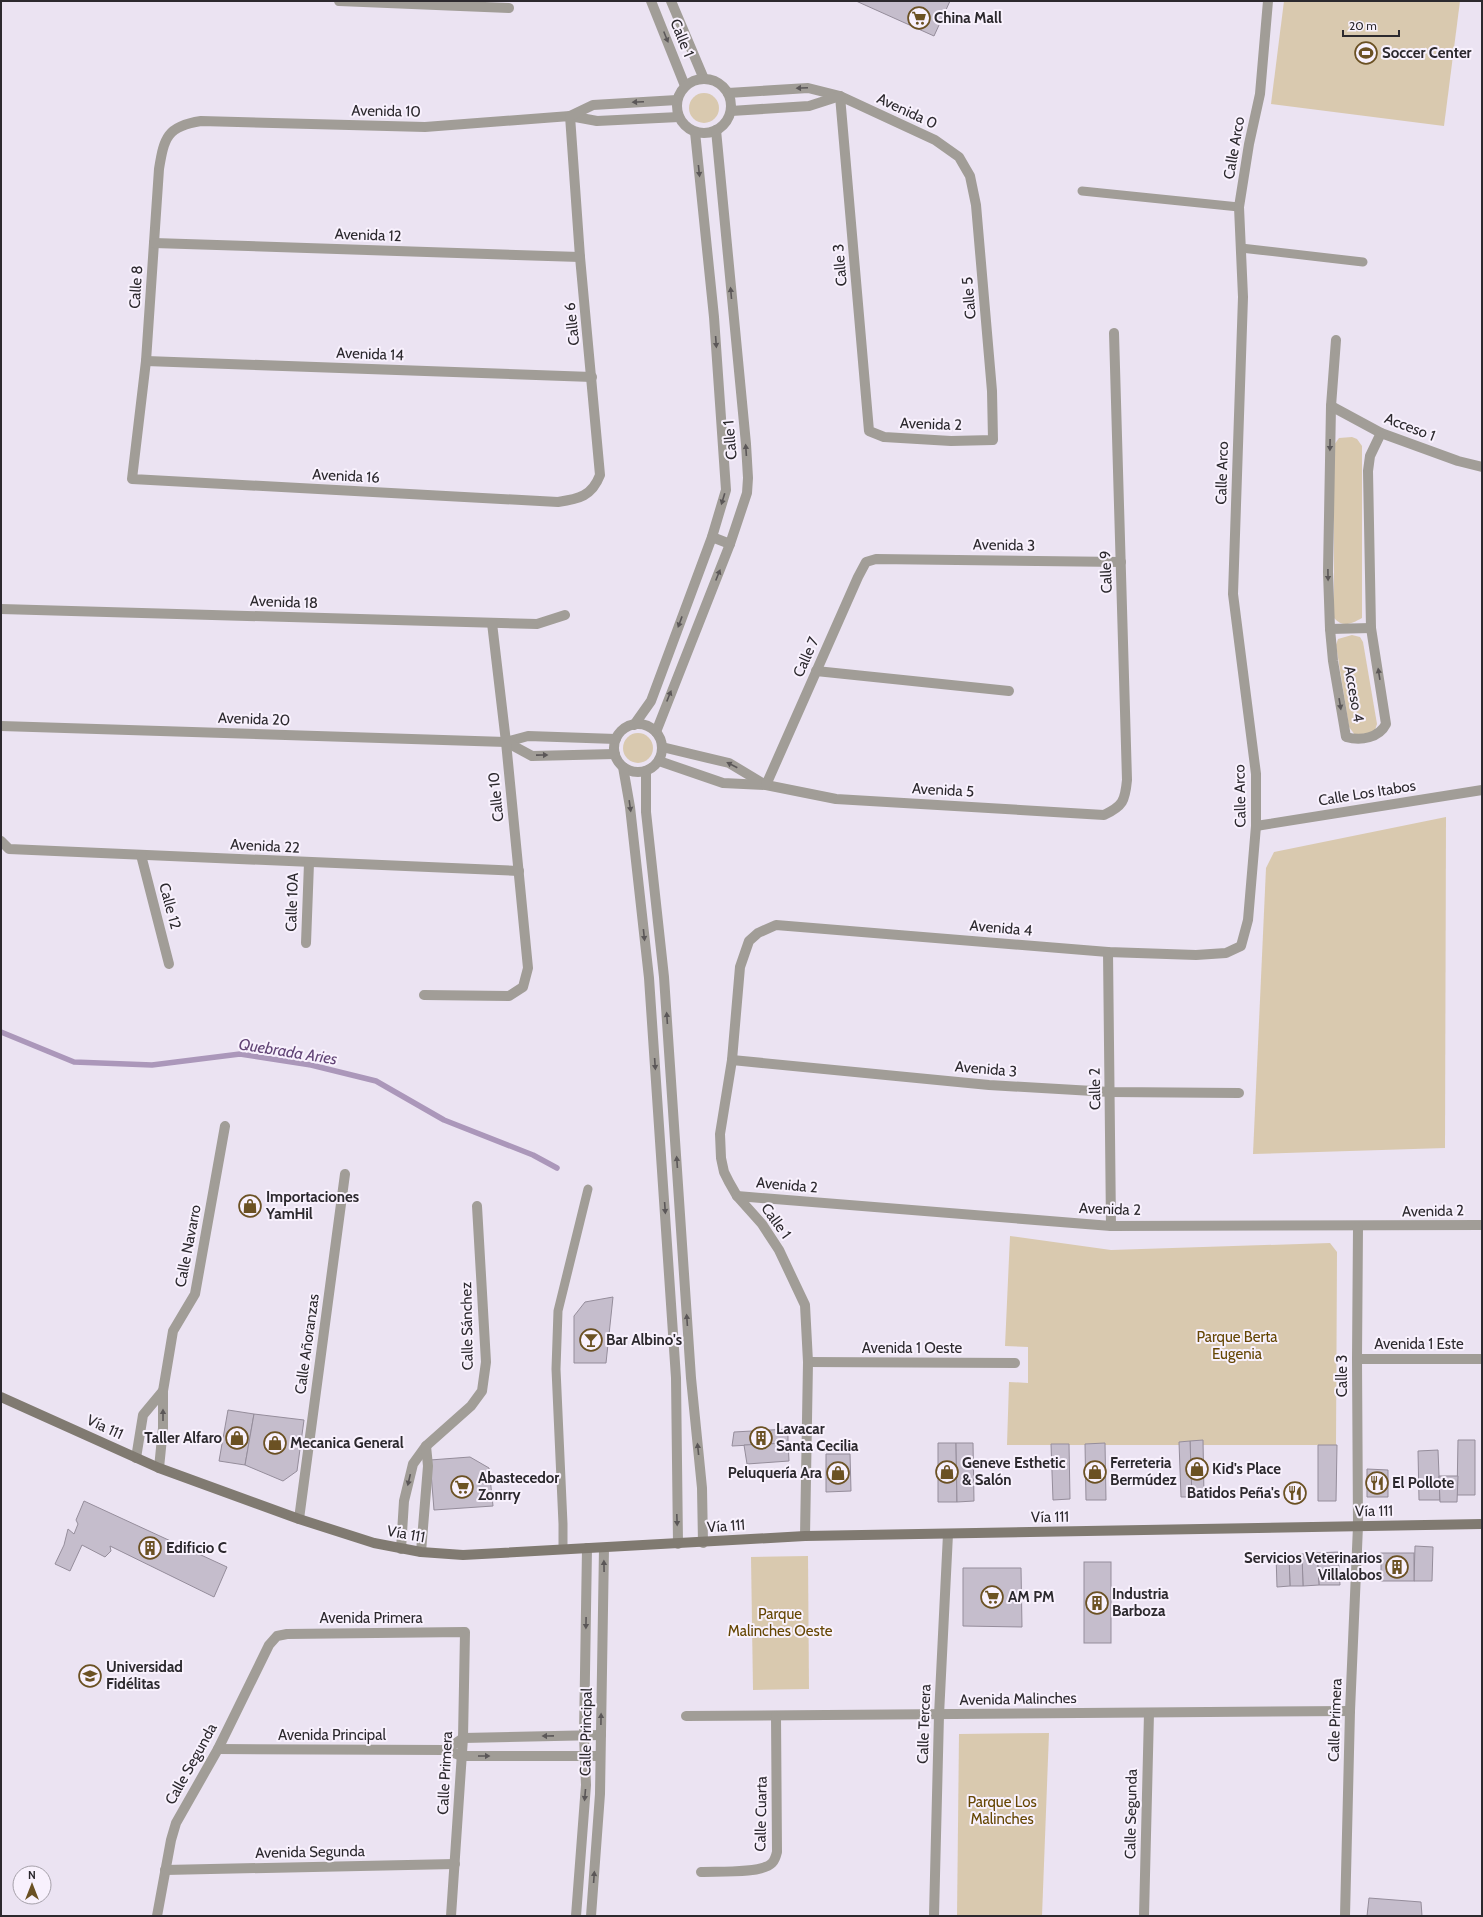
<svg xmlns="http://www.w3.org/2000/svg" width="1483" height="1917" font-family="Cabin,sans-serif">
	<rect width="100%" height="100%" fill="#ebe3f2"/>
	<g fill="#d9c9af">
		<polygon points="1284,1 1460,1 1444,126 1271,104"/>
		<circle cx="704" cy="108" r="15"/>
		<path d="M1352,437L1357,439L1362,446V618C1351,624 1343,628 1334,618V445L1339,438Z"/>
		<polygon points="1352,635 1360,637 1363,642 1377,724 1375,730 1370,733 1355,735 1349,727 1336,645 1338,639"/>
		<circle cx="638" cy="748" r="15"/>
		<polygon points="1446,817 1445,1148 1253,1154 1266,868 1274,852"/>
		<polygon points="1010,1236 1111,1250 1330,1243 1337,1252 1336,1445 1007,1445 1009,1382 1028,1383 1028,1347 1005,1346"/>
		<polygon points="808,1556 809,1689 753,1690 751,1557"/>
		<polygon points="1049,1733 1042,1916 957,1916 959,1734"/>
	</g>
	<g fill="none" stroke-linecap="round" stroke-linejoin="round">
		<polyline stroke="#ab97ba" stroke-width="5.5" points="1,1032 74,1062 152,1065 240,1054 311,1065 376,1081 444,1120 533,1155 557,1168"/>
	</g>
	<g fill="#c5bdcc" stroke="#958d9b">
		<polygon points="856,1 950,1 934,36"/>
		<polygon points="613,1297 606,1363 574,1363 574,1316 585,1302"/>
		<polygon points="228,1410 254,1414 245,1465 219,1461"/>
		<polygon points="254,1414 304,1420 297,1471 283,1481 245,1465"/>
		<polygon points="788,1429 788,1443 732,1446 734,1432"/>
		<polygon points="1203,1440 1204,1496 1192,1497 1190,1441"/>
		<polygon points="1458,1440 1475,1440 1475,1495 1457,1495"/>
		<polygon points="1190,1441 1192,1497 1181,1497 1179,1442"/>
		<polygon points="788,1443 789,1461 747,1464 744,1445"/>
		<polygon points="938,1443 956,1443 957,1502 938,1502"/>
		<polygon points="956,1443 973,1443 974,1501 957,1502"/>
		<polygon points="1105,1443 1106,1500 1086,1500 1085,1444"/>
		<polygon points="1051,1444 1069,1444 1070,1499 1053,1500"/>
		<polygon points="1318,1445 1337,1445 1336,1501 1318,1501"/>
		<polygon points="1438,1450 1440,1500 1419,1500 1418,1451"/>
		<polygon points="826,1454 850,1454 851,1491 826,1492"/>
		<polygon points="470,1457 489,1468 493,1506 434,1510 430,1460"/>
		<polygon points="1367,1469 1388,1470 1388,1497 1367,1497"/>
		<polygon points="1439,1476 1458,1476 1457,1502 1440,1502"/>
		<polygon points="84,1501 227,1567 214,1597 110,1546 111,1551 105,1557 82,1545 70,1571 55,1564 64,1545 68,1529 74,1534 78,1524 76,1520"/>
		<polygon points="1415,1546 1433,1547 1432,1581 1414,1581"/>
		<polygon points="1338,1552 1340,1585 1319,1585 1317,1553"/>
		<polygon points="1317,1553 1319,1585 1303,1586 1302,1554"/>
		<rect x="1381" y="1553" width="33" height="28"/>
		<polygon points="1302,1554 1303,1586 1290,1586 1289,1555"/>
		<polygon points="1276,1555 1289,1555 1290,1586 1277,1587"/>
		<rect x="1084" y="1562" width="27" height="81"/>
		<polygon points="963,1568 1021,1568 1022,1627 963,1626"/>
		<polygon points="1369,1898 1421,1902 1422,1916 1367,1916"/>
	</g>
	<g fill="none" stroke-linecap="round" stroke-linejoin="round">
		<g stroke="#a19d97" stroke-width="9">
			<polyline points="1082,191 1239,207"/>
			<polyline points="1241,248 1363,262"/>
			<polyline points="563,1549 563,1524 556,1369 558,1311 588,1189"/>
		</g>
		<g stroke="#a19d97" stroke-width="10">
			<polyline points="339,1 509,8"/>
			<polyline points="651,1 685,86"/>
			<polyline points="671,1 704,79"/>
			<circle cx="704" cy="106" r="27"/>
			<polyline points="728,93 808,88 840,96 935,140 959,157 970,176 976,205 992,391 993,440 951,441 884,437 869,431 840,96"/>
			<polyline points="731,111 809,106 840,96"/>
			<path d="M570,116L580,257L600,475C592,496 579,499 558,502L132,479L146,361L159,169C164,138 167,126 201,121L425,127L570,116L597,121L679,117"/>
			<polyline points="570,116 593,105 677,100"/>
			<polyline points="154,243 580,257"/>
			<path d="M1336,340L1331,406L1328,572L1330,629L1333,661L1346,737C1361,741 1379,738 1386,724L1371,628L1368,471L1370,456L1381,433"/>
			<polyline points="146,361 592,377"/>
			<polyline points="1331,406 1381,433 1458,461 1482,467"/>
			<polyline points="712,537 730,544"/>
			<polyline points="1,609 537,624 565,615"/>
			<polyline points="1330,629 1371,628"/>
			<polyline points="816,671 1009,691"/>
			<circle cx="638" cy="748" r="24"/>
			<polyline points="634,725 651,701 712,537 726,490 714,317 695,132"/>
			<polyline points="1,726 506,742 528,736 616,739"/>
			<polyline points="656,732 730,544 747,493 748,478 746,444 716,130"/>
			<polyline points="506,742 532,756 615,754"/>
			<polyline points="662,747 729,763 764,784"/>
			<path d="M659,761L723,783L766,785L836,799L1104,815C1123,806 1125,801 1127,780L1114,333"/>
			<polyline points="623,767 630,807 649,978 676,1378 678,1544"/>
			<polyline points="646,771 646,812 664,977 691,1378 702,1488 703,1543"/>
			<polyline points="766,785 858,577 866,562 876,559 1121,562"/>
			<polyline points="1256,826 1482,790"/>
			<polyline points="1,841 9,849 519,871"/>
			<polyline points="141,855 169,964"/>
			<polyline points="306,943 309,863"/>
			<polyline points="1108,952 1111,1226"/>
			<polyline points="424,995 509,996 523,987 528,968 506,742 492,623"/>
			<polyline points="732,1060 989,1085 1110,1092 1239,1093"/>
			<polyline points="737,1196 1111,1226 1482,1225"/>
			<polyline points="1357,1359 1482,1359"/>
			<polyline points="808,1362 1015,1363"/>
			<polyline points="136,1458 143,1415 163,1391"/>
			<polyline points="159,1468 163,1428 163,1391 173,1331 195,1294 225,1126"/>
			<polyline points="299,1519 345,1174"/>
			<polyline points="805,1536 808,1362 805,1305 779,1250 762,1224 737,1196 729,1182 724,1172 721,1158 720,1134 732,1060 740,967 749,941 758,933 776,925 1108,952 1196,955 1226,953 1241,946 1248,920 1256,826 1256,774 1233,594 1243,297 1239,207 1249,144 1260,94 1268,1"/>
			<polyline points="401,1549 404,1501 413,1464 426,1446 471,1406 482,1391 486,1362 477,1206"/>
			<polyline points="421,1552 428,1466 426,1446"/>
			<polyline points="686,1716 1350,1711"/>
			<polyline points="218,1749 446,1750 462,1756 600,1756"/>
			<polyline points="446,1750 463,1738 601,1735"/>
			<polyline points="165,1870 455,1864"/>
			<path d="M701,1872C716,1871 762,1874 772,1863C775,1860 776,1856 777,1852L776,1716"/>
			<polyline points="157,1916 171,1840 176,1823 218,1749 269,1645 277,1636 287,1634 465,1632 463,1738 451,1916"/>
			<polyline points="576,1916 586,1785 584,1735 587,1548"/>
			<polyline points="591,1916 600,1794 604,1548"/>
			<polyline points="934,1916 939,1715 948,1534"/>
			<polyline points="1144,1916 1149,1713"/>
			<polyline points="1345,1916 1350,1711 1358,1526 1357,1359 1358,1227"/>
		</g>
		<polyline stroke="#807a71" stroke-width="10" points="1,1397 159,1468 299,1519 374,1543 421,1552 463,1555 805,1536 1482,1524"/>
	</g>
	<defs><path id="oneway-solid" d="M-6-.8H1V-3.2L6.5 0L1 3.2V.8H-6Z"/></defs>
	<g fill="#5b5758">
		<use href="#oneway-solid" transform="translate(666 37) rotate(68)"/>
		<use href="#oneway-solid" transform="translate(802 88) rotate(178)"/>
		<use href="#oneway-solid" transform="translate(638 102) rotate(177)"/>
		<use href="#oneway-solid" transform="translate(699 171) rotate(84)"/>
		<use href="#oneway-solid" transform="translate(731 293) rotate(-95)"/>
		<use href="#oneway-solid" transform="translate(716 342) rotate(86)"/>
		<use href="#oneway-solid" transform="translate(1330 445) rotate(91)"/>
		<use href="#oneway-solid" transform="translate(746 450) rotate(-94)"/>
		<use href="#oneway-solid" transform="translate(723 499) rotate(107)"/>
		<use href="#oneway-solid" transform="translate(718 575) rotate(-68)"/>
		<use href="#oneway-solid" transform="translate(1328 575) rotate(89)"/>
		<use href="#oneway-solid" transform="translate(680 622) rotate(110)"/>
		<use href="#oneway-solid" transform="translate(1379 674) rotate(-99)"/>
		<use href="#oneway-solid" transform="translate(669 696) rotate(-68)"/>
		<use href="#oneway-solid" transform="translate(1340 704) rotate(81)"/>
		<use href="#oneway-solid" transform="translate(542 755) rotate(-1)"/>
		<use href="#oneway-solid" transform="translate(732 765) rotate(-153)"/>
		<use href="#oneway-solid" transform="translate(630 806) rotate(82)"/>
		<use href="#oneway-solid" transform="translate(644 935) rotate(84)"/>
		<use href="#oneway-solid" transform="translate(667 1018) rotate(-94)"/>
		<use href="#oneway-solid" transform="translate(655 1064) rotate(86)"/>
		<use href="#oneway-solid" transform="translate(677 1162) rotate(-94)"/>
		<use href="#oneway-solid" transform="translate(665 1208) rotate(86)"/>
		<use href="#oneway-solid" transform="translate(687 1320) rotate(-94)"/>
		<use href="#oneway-solid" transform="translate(163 1415) rotate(-90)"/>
		<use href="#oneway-solid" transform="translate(698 1449) rotate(-96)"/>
		<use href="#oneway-solid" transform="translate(409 1480) rotate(103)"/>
		<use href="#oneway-solid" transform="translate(677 1520) rotate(88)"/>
		<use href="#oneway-solid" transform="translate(604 1566) rotate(-91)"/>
		<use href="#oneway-solid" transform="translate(586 1623) rotate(91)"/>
		<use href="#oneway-solid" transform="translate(601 1719) rotate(-89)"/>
		<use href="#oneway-solid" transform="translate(548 1736) rotate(179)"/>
		<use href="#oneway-solid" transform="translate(484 1756)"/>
		<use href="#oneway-solid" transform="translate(585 1795) rotate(95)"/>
		<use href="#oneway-solid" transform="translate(594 1877) rotate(-86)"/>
	</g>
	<defs>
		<g id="supermarket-ring" transform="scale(1.15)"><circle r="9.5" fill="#f8f1fd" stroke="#6b5123" stroke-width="1.5"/><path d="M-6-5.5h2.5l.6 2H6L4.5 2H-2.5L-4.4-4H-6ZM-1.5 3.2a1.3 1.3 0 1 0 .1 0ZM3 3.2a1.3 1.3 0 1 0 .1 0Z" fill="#6b5123"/></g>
		<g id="stadium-ring" transform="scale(1.15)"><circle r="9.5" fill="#f8f1fd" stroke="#6b5123" stroke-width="1.5"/><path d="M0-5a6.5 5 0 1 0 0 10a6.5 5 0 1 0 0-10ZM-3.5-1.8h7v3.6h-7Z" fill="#6b5123"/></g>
		<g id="shop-ring" transform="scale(1.15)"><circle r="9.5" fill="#f8f1fd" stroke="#6b5123" stroke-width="1.5"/><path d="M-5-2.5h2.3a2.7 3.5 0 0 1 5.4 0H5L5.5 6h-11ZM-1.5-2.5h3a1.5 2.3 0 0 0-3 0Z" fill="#6b5123"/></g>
		<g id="bar-ring" transform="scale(1.15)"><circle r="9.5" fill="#f8f1fd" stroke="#6b5123" stroke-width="1.5"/><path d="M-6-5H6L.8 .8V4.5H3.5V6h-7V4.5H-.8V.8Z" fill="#6b5123"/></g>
		<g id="building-ring" transform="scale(1.15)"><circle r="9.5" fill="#f8f1fd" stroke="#6b5123" stroke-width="1.5"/><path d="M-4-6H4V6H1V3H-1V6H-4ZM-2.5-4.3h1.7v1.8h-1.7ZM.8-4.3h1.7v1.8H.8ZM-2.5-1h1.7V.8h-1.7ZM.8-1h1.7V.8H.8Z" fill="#6b5123"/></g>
		<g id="restaurant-ring" transform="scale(1.15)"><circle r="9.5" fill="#f8f1fd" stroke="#6b5123" stroke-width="1.5"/><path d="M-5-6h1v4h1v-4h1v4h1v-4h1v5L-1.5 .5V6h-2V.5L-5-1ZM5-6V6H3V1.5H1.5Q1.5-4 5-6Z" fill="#6b5123"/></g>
		<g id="university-ring" transform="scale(1.15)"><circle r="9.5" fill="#f8f1fd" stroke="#6b5123" stroke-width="1.5"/><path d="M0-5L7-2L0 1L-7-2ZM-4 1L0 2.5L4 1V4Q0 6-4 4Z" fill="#6b5123"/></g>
	</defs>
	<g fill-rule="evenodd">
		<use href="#supermarket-ring" x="919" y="18"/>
		<use href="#stadium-ring" x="1366" y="53"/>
		<use href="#shop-ring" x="250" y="1206"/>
		<use href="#bar-ring" x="591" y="1340"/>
		<use href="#shop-ring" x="237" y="1438"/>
		<use href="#building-ring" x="761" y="1438"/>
		<use href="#shop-ring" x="275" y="1443"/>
		<use href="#shop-ring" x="1197" y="1469"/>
		<use href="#shop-ring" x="947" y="1472"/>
		<use href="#shop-ring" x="1095" y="1472"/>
		<use href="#shop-ring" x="838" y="1473"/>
		<use href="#restaurant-ring" x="1377" y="1483"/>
		<use href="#supermarket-ring" x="462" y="1487"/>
		<use href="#restaurant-ring" x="1295" y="1493"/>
		<use href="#building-ring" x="150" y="1548"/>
		<use href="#building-ring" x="1397" y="1567"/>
		<use href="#supermarket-ring" x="992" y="1597"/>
		<use href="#building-ring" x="1097" y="1603"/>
		<use href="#university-ring" x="90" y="1676"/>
	</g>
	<g text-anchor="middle" stroke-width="4" stroke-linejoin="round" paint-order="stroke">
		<g font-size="15" font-weight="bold" fill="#2c292e" stroke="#f8f1fd" text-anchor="start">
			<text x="934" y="23">China Mall</text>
			<text x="1382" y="58">Soccer Center</text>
			<text x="266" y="1202">Importaciones<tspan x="266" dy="17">YamHil</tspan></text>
			<text x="606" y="1345">Bar Albino's</text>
			<text x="776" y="1434">Lavacar<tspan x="776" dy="17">Santa Cecilia</tspan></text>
			<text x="222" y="1443" text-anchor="end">Taller Alfaro</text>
			<text x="290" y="1448">Mecanica General</text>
			<text x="962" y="1468">Geneve Esthetic<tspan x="962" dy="17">&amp; Salón</tspan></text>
			<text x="1110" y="1468">Ferreteria<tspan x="1110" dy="17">Bermúdez</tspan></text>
			<text x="1212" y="1474">Kid's Place</text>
			<text x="822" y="1478" text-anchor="end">Peluquería Ara</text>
			<text x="478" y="1483">Abastecedor<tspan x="478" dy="17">Zonrry</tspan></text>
			<text x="1392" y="1488">El Pollote</text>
			<text x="1280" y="1498" text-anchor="end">Batidos Peña's</text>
			<text x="166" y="1553">Edificio C</text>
			<text x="1382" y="1563" text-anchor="end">Servicios Veterinarios<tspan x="1382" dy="17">Villalobos</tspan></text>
			<text x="1112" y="1599">Industria<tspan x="1112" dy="17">Barboza</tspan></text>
			<text x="1008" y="1602">AM PM</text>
			<text x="106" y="1672">Universidad<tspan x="106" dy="17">Fidélitas</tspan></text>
		</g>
		<g font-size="15" fill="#2c292e" stroke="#f8f1fd">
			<text transform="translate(682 38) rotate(68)" y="5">Calle 1</text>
			<text transform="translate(386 111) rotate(1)" y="5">Avenida 10</text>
			<text transform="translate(907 111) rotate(25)" y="5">Avenida 0</text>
			<text transform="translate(1234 148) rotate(-80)" y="5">Calle Arco</text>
			<text transform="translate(368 235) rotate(2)" y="5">Avenida 12</text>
			<text transform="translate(840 265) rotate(-95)" y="5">Calle 3</text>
			<text transform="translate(136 287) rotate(-86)" y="5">Calle 8</text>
			<text transform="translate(969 298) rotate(-95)" y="5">Calle 5</text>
			<text transform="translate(572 324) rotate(-96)" y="5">Calle 6</text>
			<text transform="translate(370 354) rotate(2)" y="5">Avenida 14</text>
			<text transform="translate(931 424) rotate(2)" y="5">Avenida 2</text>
			<text transform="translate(1410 427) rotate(21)" y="5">Acceso 1</text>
			<text transform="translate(730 440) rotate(-95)" y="5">Calle 1</text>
			<text transform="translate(1222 473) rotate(-88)" y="5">Calle Arco</text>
			<text transform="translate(346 476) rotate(3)" y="5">Avenida 16</text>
			<text transform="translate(1004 545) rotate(1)" y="5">Avenida 3</text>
			<text transform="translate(1106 572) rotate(-92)" y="5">Calle 9</text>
			<text transform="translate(284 602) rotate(2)" y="5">Avenida 18</text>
			<text transform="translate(806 657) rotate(-66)" y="5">Calle 7</text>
			<text transform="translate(1354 694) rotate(80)" y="5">Acceso 4</text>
			<text transform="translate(254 719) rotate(2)" y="5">Avenida 20</text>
			<text transform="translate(943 790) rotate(3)" y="5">Avenida 5</text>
			<text transform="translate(1367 793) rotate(-9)" y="5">Calle Los Itabos</text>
			<text transform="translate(1240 796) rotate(-91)" y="5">Calle Arco</text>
			<text transform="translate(496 797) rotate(-96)" y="5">Calle 10</text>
			<text transform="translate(265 846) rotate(3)" y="5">Avenida 22</text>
			<text transform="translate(292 902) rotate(-88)" y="5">Calle 10A</text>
			<text transform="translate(170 906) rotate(75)" y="5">Calle 12</text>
			<text transform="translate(1001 928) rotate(5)" y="5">Avenida 4</text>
			<text transform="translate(986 1069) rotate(5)" y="5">Avenida 3</text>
			<text transform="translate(1095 1089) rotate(-91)" y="5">Calle 2</text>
			<text transform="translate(787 1185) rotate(5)" y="5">Avenida 2</text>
			<text transform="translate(1110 1209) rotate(2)" y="5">Avenida 2</text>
			<text transform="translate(1433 1211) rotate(-1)" y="5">Avenida 2</text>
			<text transform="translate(776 1221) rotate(54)" y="5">Calle 1</text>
			<text transform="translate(188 1246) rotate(-79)" y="5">Calle Navarro</text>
			<text transform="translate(467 1326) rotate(-91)" y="5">Calle Sánchez</text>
			<text transform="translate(307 1344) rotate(-82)" y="5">Calle Añoranzas</text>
			<text x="1419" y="1349">Avenida 1 Este</text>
			<text x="912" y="1353">Avenida 1 Oeste</text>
			<text transform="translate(1342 1376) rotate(-90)" y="5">Calle 3</text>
			<text transform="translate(105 1427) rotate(25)" y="5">Vía 111</text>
			<text transform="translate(1374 1511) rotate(-1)" y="5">Vía 111</text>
			<text transform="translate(1050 1517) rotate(-1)" y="5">Vía 111</text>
			<text transform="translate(726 1526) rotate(-4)" y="5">Vía 111</text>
			<text transform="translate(406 1534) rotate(10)" y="5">Vía 111</text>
			<text x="371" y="1623">Avenida Primera</text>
			<text transform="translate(1018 1699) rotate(-1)" y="5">Avenida Malinches</text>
			<text transform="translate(1335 1720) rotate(-88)" y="5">Calle Primera</text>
			<text transform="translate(924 1724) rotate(-88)" y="5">Calle Tercera</text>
			<text transform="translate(586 1732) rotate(-89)" y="5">Calle Principal</text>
			<text x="332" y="1740">Avenida Principal</text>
			<text transform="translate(191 1764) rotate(-61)" y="5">Calle Segunda</text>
			<text transform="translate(445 1773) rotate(-87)" y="5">Calle Primera</text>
			<text transform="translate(761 1814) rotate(-89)" y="5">Calle Cuarta</text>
			<text transform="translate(1131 1814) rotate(-89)" y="5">Calle Segunda</text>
			<text transform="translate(310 1852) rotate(-1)" y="5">Avenida Segunda</text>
		</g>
		<g font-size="15" fill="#654603" stroke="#f8f1fd">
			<text x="1237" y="1342">Parque Berta<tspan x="1237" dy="17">Eugenia</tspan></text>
			<text x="780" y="1619">Parque<tspan x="780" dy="17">Malinches Oeste</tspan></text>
			<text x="1002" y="1807">Parque Los<tspan x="1002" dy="17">Malinches</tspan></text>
		</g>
		<g font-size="16" font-style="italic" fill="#624576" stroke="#f8f1fd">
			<text transform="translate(288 1051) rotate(9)" y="6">Quebrada Aries</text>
		</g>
	</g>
	<rect width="1483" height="1917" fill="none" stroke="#2c292e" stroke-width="4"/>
	<g transform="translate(32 1885)"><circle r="19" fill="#f8f1fd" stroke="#a6a1aa"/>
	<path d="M0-3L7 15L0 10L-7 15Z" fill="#6b5123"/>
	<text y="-6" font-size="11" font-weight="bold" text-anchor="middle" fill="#2c292e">N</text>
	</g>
	<path d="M1343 30v6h56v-6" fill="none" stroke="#2c292e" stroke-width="2"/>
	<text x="1349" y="30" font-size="12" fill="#2c292e" stroke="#f8f1fd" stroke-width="3" paint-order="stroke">20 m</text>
</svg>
